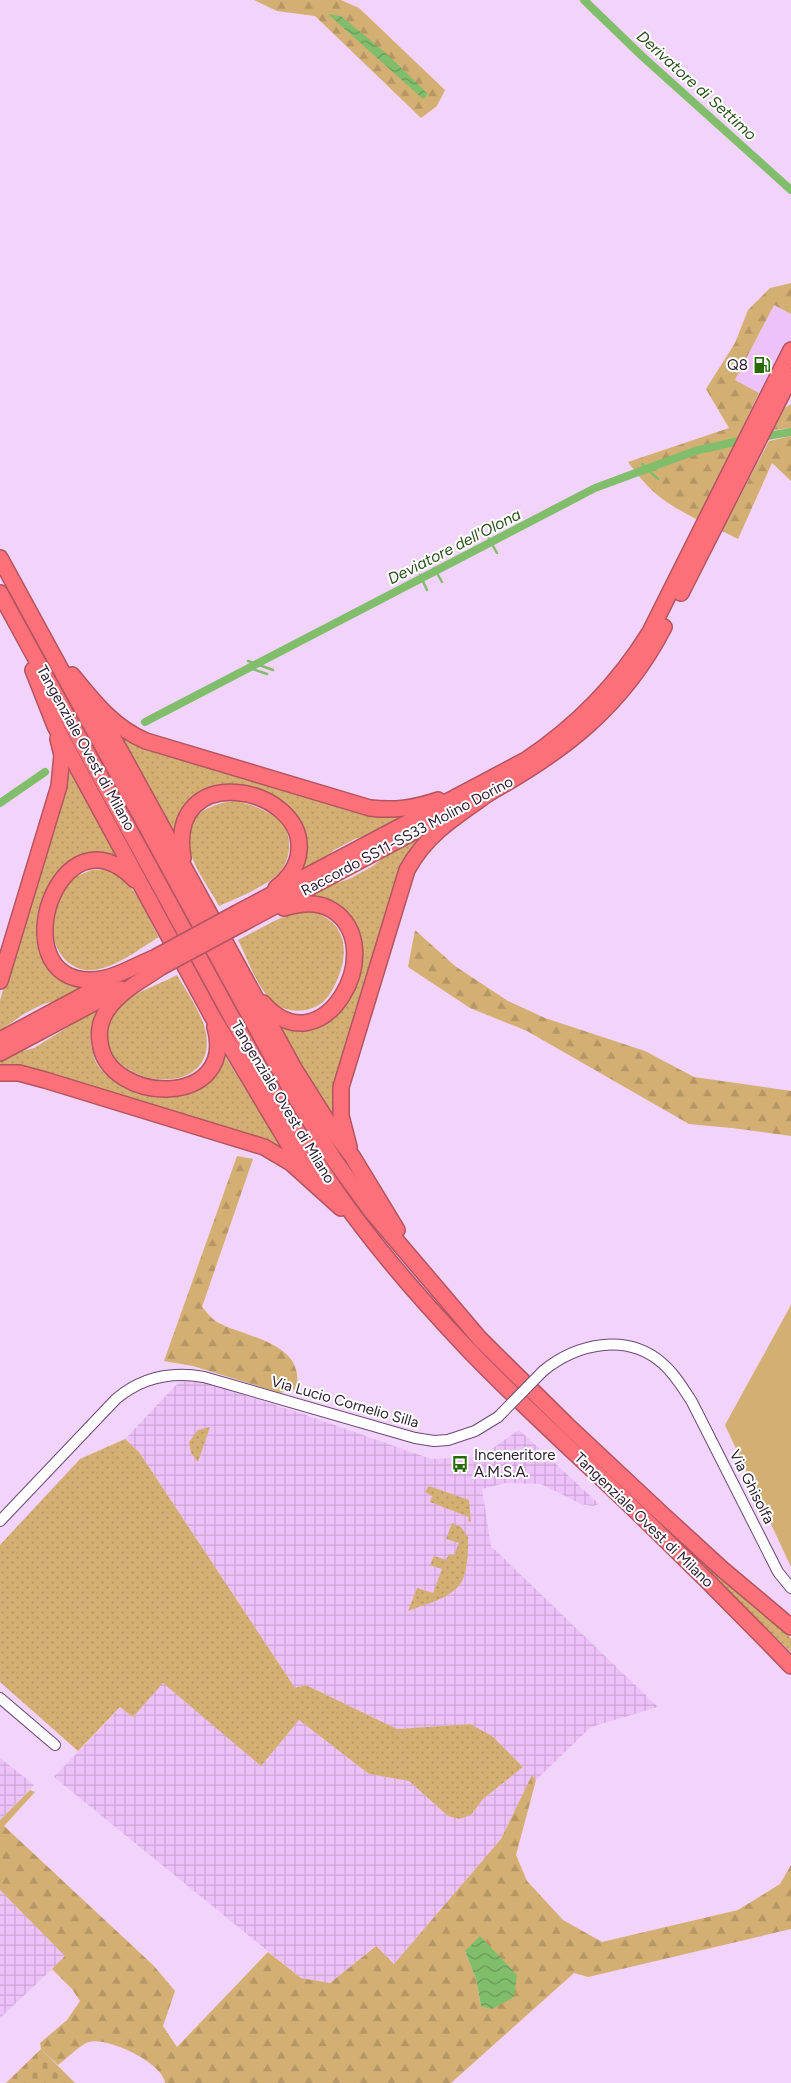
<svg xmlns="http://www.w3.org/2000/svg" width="791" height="2083" font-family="Figtree,sans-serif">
	<defs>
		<pattern id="industrial-grid" width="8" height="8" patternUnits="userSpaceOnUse" patternTransform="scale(1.25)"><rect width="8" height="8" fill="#edc2f9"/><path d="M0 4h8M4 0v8" fill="none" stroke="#cca6d6"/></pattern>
		<pattern id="grass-dots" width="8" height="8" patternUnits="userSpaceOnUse" patternTransform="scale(1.25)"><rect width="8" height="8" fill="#d4af73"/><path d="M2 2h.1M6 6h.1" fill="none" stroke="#b69664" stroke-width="1.8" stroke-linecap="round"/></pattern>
		<pattern id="forest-firs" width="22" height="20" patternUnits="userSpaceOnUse" patternTransform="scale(1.25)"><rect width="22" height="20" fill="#d4af73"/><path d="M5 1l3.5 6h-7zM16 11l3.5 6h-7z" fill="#b69664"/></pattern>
		<pattern id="cemetery-stones" width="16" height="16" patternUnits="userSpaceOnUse" patternTransform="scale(1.25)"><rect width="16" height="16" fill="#d4af73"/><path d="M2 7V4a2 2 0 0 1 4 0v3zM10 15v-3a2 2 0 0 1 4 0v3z" fill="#b69664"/></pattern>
		<pattern id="water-waves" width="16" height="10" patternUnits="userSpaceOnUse" patternTransform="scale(1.25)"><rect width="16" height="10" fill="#80be6c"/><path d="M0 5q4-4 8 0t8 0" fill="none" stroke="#699a59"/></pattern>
	</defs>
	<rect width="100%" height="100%" fill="#f2d3fb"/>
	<polygon fill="#edc2f9" points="774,305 791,314 791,342 767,390 759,393 735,380"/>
	<g fill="url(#industrial-grid)">
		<polygon points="189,1381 203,1382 306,1415 431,1459 480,1457 519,1430 599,1504 593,1506 581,1504 541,1484 505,1483 482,1489 491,1546 658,1707 591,1727 536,1780 532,1776 501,1839 394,1964 375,1946 330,1983 301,1978 54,1777 121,1707 133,1717 163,1683 261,1765 299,1720 369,1774 409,1781 448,1816 471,1815 483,1799 523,1767 470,1724 397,1729 306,1685 295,1688 139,1452 125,1439 179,1382"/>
		<polygon points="0,1758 34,1785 0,1820"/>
		<polygon points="0,1890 66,1956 0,2018"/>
	</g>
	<g fill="url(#grass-dots)">
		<polygon points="118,733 411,813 380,832 355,839 334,850 318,865 296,877 302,837 252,792 185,808 177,824 175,835 174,836"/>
		<path d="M67,763L123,863C113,861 90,855 81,858C46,869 27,921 40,954C41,958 46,963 48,967C51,971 56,978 61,981C68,985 79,985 87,987L60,1000L43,1004L22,1015L0,1031V1000L66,786Z"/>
		<path d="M235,801C250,804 265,809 278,819C293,831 292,858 280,872C268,886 236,898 219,906C210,889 195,870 190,851C182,818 206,804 235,801Z"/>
		<polygon points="427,832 417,845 333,1123 274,1019 330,1018 358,941 306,896 327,886 349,879 373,866 390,852"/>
		<path d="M92,870C97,870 103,869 108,870C134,878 146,915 159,937C139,949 117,967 94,970C69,973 51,949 53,925C53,914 58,902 63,893C65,888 68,883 71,880C77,875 85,873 92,870Z"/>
		<path d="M308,910C343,919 351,946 338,978C335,985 330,996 324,1001C310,1014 285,1014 272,1001C256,986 248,959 238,940C261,929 283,913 308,910Z"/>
		<path d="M177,975C186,991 203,1015 206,1033C218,1102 103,1088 107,1032C108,1024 111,1014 117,1008C132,993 158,985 177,975Z"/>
		<path d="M99,1008C91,1026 88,1034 93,1053C94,1056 95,1061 97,1064C110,1088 148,1090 171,1096L223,1053L285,1153L0,1068V1061L15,1053L34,1048Z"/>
		<polygon points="210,1427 198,1462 191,1453 189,1442 198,1430"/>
		<polygon points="125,1439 139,1452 295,1688 306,1685 397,1729 470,1724 492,1736 523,1767 483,1799 471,1815 459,1819 448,1816 409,1781 369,1774 299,1720 261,1766 163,1683 133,1717 120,1707 78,1751 0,1682 0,1545 80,1459"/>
		<polygon points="429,1486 469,1500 471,1522 468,1521 469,1517 430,1502 432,1496 425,1492"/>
		<path d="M452,1523L461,1527L468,1537C468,1549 468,1562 465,1573C460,1597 428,1603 408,1611L417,1588L433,1593L442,1569L430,1565L434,1556L446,1560L449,1554L454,1555L459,1543L446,1539Z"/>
		<polygon points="661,1523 791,1638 791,1652 660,1525"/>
	</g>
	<g fill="url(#forest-firs)" fill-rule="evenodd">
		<polygon points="254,0 341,0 359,8 445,90 437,106 421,118 315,16 277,11"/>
		<path d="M791,283V314L774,305L735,380L759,393L698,520C662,501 652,494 628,462L729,428L706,389L735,343L748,310L770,288Z"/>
		<polygon points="791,404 791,428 773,430 785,408"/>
		<polygon points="791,436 791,481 772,463 738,539 722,531 769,441"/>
		<polygon points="415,930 455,966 508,1001 545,1018 645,1051 694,1077 791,1091 791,1136 732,1128 689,1124 527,1031 470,1008 408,967"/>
		<path d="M237,1156L253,1159L202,1307C207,1312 212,1320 219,1323C241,1335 289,1341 296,1370C298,1375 297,1383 297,1389L280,1393L193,1366L164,1361Z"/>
		<path d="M532,1775L536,1780L516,1855L527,1881L563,1920L602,1942L738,1910L780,1884L791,1865V1929L588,1977L574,1973L451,2083H165C163,2063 108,2037 89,2042C81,2044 65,2060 58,2065L41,2049L40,2043L67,2020L80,2001L72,1989L52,1969L65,1956L0,1890V1820L30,1790L35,1792L4,1826L154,1966L175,1991L163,2026L177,2047L268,1952L301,1978L330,1983L376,1946L394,1964L501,1839ZM465,1951L514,1997L481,2006L476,1979Z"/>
	</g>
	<polygon fill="url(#cemetery-stones)" points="41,2049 75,2083 6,2083"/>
	<polygon fill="#d4af73" points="791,1305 791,1567 725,1425"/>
	<g fill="url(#water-waves)">
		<polygon points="328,14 341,16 388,55 428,94 423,99"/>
		<polygon points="480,1936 517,1975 514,1997 492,2009 481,2006 476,1979 465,1951"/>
	</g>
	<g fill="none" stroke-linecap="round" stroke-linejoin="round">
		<g stroke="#80be6c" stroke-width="2.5">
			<polyline points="642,464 658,479"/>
			<polyline points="488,537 497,553"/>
			<polyline points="434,568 442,582"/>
			<polyline points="420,575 427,590"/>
			<polyline points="248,661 273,670"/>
			<polyline points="247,667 267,674"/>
		</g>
		<g stroke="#80be6c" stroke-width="8">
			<polyline points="584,0 643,57 791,190"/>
			<polyline points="761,437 791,432"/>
			<polyline points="145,722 595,488 695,451 747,439"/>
			<polyline points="0,803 45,772"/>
		</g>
		<g stroke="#6a4974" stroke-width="12">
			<g id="minor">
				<path d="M543,1371C576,1344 626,1332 662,1363C674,1373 683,1388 692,1402L778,1572L791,1588"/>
				<path d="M0,1521L116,1399C142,1377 171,1371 204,1377L415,1438L434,1441L448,1440L475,1431L498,1417"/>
				<polyline points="0,1698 55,1745"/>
			</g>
		</g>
		<g stroke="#b35460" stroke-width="18">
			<g id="highway">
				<polyline points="0,558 275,1062 302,1108 335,1161 372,1212 480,1339 567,1425 662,1514 722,1569 791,1627"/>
				<path d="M0,593L261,1071C280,1103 299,1136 320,1167C361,1231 412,1290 464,1345C519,1403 578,1455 635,1510C688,1561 740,1613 791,1666"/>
				<polyline points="681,593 791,376"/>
				<polyline points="33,670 55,726 212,1016 292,1150 314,1183"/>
				<path d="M72,675C93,701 114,728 146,741L370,808C395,811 414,808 438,800"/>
				<polyline points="94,703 295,1070 336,1135 352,1156 397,1230"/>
				<path d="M485,795C562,753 623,707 664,627"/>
				<path d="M183,858C166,758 304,786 299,850C298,866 289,878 276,888"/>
				<path d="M135,880C59,801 0,981 91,980C113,980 136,965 156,957"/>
				<path d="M237,913L526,760C577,726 618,684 650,632L791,350"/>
				<polyline points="243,923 451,812"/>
				<path d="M161,967C144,979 120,991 108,1009C101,1018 98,1031 100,1042C107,1105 238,1109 215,1027"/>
				<polyline points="0,981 59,786 62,755 58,739"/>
				<path d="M263,1003C323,1071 391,947 332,910C317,901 301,903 284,908"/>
				<polyline points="0,1040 110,981"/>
				<polyline points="0,1053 120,989"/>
				<polyline points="0,1073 19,1073 45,1080 264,1147 291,1163 341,1208"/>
				<path d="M349,1147L341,1116V1087L407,870C427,833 458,815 492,791"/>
			</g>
		</g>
		<use href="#minor" stroke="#fff" stroke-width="10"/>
		<use href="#highway" stroke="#fb7079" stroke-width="15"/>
		<g stroke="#6a4974" stroke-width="12" stroke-linecap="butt">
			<polyline id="minor-bridge" points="498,1417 543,1371"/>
		</g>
		<g stroke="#b35460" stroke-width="18" stroke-linecap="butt">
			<g id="highway-bridge">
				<polyline points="156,957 237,913"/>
				<polyline points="161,967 243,923"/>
			</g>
		</g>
		<use href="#minor-bridge" stroke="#fff" stroke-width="10"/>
		<use href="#highway-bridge" stroke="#fb7079" stroke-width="15"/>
	</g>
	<defs>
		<g id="fuel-bare" transform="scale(1.35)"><path d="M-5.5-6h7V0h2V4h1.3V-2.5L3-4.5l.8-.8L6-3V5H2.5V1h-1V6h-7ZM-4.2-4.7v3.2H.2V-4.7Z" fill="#266b02" stroke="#fff" stroke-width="2.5" paint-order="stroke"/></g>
		<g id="bus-bare" transform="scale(1.35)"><path d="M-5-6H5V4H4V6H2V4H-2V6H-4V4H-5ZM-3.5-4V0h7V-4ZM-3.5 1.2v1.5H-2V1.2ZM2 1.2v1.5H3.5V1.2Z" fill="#266b02" stroke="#fff" stroke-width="2.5" paint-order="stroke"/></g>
	</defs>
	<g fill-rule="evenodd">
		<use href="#fuel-bare" x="762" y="365"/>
		<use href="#bus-bare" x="460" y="1464"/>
	</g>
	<g text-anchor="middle" stroke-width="4" stroke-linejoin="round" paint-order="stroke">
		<g font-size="15" fill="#2e2032" stroke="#fff" text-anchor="end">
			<text x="748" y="370">Q8</text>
			<text x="474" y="1460" text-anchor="start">Inceneritore<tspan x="474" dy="17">A.M.S.A.</tspan></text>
		</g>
		<g font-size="15" fill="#2e2032" stroke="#fff">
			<text transform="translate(86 748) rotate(61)" y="5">Tangenziale Ovest di Milano</text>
			<text transform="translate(407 836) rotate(-28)" y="5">Raccordo SS11-SS33 Molino Dorino</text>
			<text transform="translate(283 1102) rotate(59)" y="5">Tangenziale Ovest di Milano</text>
			<text transform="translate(345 1402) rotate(16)" y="5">Via Lucio Cornelio Silla</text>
			<text transform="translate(752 1487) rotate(63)" y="5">Via Ghisolfa</text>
			<text transform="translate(644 1520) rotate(44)" y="5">Tangenziale Ovest di Milano</text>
		</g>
		<g font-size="16" font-style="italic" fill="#29521b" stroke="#fff">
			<text transform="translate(697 85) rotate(42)" y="6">Derivatore di Settimo</text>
			<text transform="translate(454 546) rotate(-27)" y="6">Deviatore dell'Olona</text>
		</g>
	</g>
</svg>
